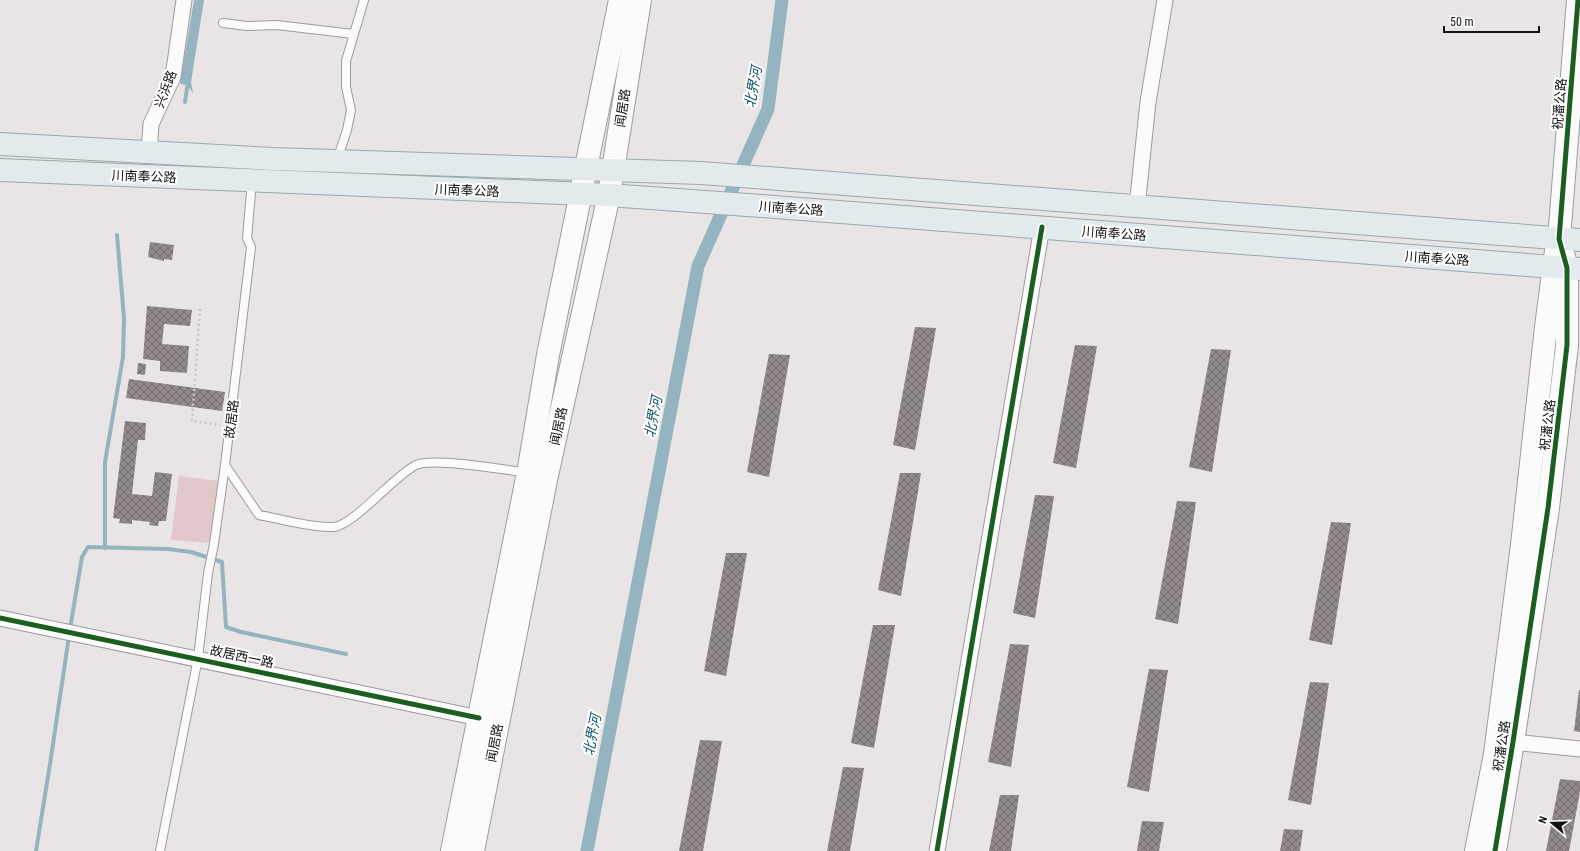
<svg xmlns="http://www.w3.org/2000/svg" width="1580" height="851" font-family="'Roboto Condensed','Noto Sans SC',sans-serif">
	<defs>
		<pattern id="building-cross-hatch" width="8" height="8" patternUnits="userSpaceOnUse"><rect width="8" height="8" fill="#92898a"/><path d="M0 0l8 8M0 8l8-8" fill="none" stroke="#766f6f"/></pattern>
	</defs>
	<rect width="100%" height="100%" fill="#e9e5e6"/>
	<polygon fill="#e2c8cb" points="179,476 219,481 211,543 171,540"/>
	<polygon fill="#94b5c0" points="194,0 204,0 191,82 193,93 187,85 180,84"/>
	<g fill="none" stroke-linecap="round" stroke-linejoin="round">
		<g stroke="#94b5c0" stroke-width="4">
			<polyline points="185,102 188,81"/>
			<polyline points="105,548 105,462 123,357 124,318 117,235"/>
			<polyline points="70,629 82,557 88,547 168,549 191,552 222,562 226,627 241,632 346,654"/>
			<polyline points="36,851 50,764 69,636"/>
		</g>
		<polyline stroke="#94b5c0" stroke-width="13" points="587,851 698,266 768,109 782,0"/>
	</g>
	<g fill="url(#building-cross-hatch)">
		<polygon points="150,242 174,245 172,260 164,259 164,261 148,257"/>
		<polygon points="147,306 192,310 190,326 164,324 162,344 189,346 187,373 160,371 160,361 143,359"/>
		<polygon points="915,327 936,328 915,450 893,445"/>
		<polygon points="1075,345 1097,346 1076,468 1053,463"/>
		<polygon points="1211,349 1231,350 1212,472 1189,467"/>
		<polygon points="769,354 790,355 769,477 747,472"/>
		<polygon points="138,363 146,364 145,375 137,374"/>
		<polygon points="129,379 225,392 222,411 126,398"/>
		<polygon points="125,421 146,423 145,440 138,440 132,494 152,496 155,472 172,474 166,521 159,521 158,526 149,525 150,522 132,520 132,524 119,523 120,519 113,518"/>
		<polygon points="900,473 921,473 901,596 878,590"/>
		<polygon points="1035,495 1054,496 1035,618 1013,613"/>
		<polygon points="1177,501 1196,502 1178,624 1155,619"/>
		<polygon points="1331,522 1351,523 1332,645 1309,640"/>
		<polygon points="726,553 747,553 726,676 704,671"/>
		<polygon points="873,625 895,625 874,748 851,743"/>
		<polygon points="1010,644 1029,645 1011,767 988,762"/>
		<polygon points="1149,669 1168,670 1149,792 1127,787"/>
		<polygon points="1310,682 1329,683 1311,805 1288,800"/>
		<polygon points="1579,690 1580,690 1580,732 1574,731"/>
		<polygon points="700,740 722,741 703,851 679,851"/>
		<polygon points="843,767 864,768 850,851 827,851"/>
		<polygon points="1560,779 1580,781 1580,792 1569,851 1546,851"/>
		<polygon points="1000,795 1019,795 1011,851 989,851"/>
		<polygon points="1142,821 1164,822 1159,851 1137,851"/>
		<polygon points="1284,829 1303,830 1300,851 1280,851"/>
	</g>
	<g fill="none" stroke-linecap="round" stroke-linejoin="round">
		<g stroke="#9e9b9c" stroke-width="10">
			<g id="lane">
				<polyline points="223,23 247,26 277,25 353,34"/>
				<polyline points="337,160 347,130 351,110 346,87 346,61 364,0"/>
				<path d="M225,465L259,515C281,519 312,528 334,527C354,525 395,475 416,465C433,457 506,470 528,473"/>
				<polyline points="160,851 198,658 208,573 214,544 225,465 251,247 247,238 252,181"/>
			</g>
		</g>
		<g stroke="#9e9b9c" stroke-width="17">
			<g id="street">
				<polyline points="149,153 151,124 173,77 184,0"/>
				<polyline points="1137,207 1148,102 1165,0"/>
				<polyline points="0,618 479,718"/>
				<polyline points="1513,742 1580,749"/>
				<polyline points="937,851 1042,227"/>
			</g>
		</g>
		<g stroke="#9e9b9c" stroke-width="24">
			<g id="secondary">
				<polyline points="452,851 528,473 548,355 620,0"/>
				<polyline points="473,851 546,480 609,195 640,0"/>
				<polyline points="1476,851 1495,754 1522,545 1546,327 1556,251"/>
				<polyline points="1495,851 1513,742 1548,508 1567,345 1567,268 1559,239 1578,0"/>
			</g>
		</g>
		<g stroke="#9aa8ad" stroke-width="24">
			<g id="primary">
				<polyline points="0,144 273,159 701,173 1580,240"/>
				<polyline points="0,170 609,195 761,206 1580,269"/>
			</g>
		</g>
		<polyline stroke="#c7c5c6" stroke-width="2.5" stroke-dasharray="2 3" stroke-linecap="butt" points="200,309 192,421 220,425"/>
		<use href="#lane" stroke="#fcfbfb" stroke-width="8"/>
		<use href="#street" stroke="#fcfbfb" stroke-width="15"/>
		<use href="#secondary" stroke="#fcfbfb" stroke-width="22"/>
		<use href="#primary" stroke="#e2eaed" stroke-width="22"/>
		<g stroke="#fff" stroke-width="8">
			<g id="cycleway">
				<polyline points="0,618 479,718"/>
				<polyline points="937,851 1042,227"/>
				<polyline points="1495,851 1513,742 1548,508 1567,345 1567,268 1559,239 1578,0"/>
			</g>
		</g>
		<use href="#cycleway" stroke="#1b5e20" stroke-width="5"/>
	</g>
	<g text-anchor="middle" stroke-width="4" stroke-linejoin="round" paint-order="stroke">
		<g font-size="13" fill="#131111" stroke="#fff">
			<text transform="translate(165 89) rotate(-69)" y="5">兴浜路</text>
			<text transform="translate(1559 104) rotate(-85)" y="5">祝潘公路</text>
			<text transform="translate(622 108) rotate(-81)" y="5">闻居路</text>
			<text transform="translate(144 176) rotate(2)" y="5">川南奉公路</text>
			<text transform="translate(467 190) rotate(2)" y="5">川南奉公路</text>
			<text transform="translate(791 208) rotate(4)" y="5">川南奉公路</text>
			<text transform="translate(1114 233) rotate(4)" y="5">川南奉公路</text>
			<text transform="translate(1437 258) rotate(4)" y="5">川南奉公路</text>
			<text transform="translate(231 419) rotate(-83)" y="5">故居路</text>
			<text transform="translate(1547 425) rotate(-83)" y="5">祝潘公路</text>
			<text transform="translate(558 426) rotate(-78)" y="5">闻居路</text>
			<text transform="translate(242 656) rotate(12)" y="5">故居西一路</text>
			<text transform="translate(494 743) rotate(-79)" y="5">闻居路</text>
			<text transform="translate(1501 746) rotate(-81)" y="5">祝潘公路</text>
		</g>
		<g font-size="14" font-style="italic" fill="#0e5565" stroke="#fff">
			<text transform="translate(753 87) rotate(-80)" y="5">北界河</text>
			<text transform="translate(653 417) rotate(-79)" y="5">北界河</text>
			<text transform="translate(592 735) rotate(-79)" y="5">北界河</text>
		</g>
	</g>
	<g transform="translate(1552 823) rotate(289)" stroke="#ffffff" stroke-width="3" paint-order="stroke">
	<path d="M0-3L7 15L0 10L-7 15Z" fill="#131111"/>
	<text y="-6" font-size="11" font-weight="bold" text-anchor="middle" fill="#131111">N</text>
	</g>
	<path d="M1444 26v6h95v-6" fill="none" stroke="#131111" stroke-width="2"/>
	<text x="1450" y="26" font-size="12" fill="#131111" stroke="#ffffff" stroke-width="3" paint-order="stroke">50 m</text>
</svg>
